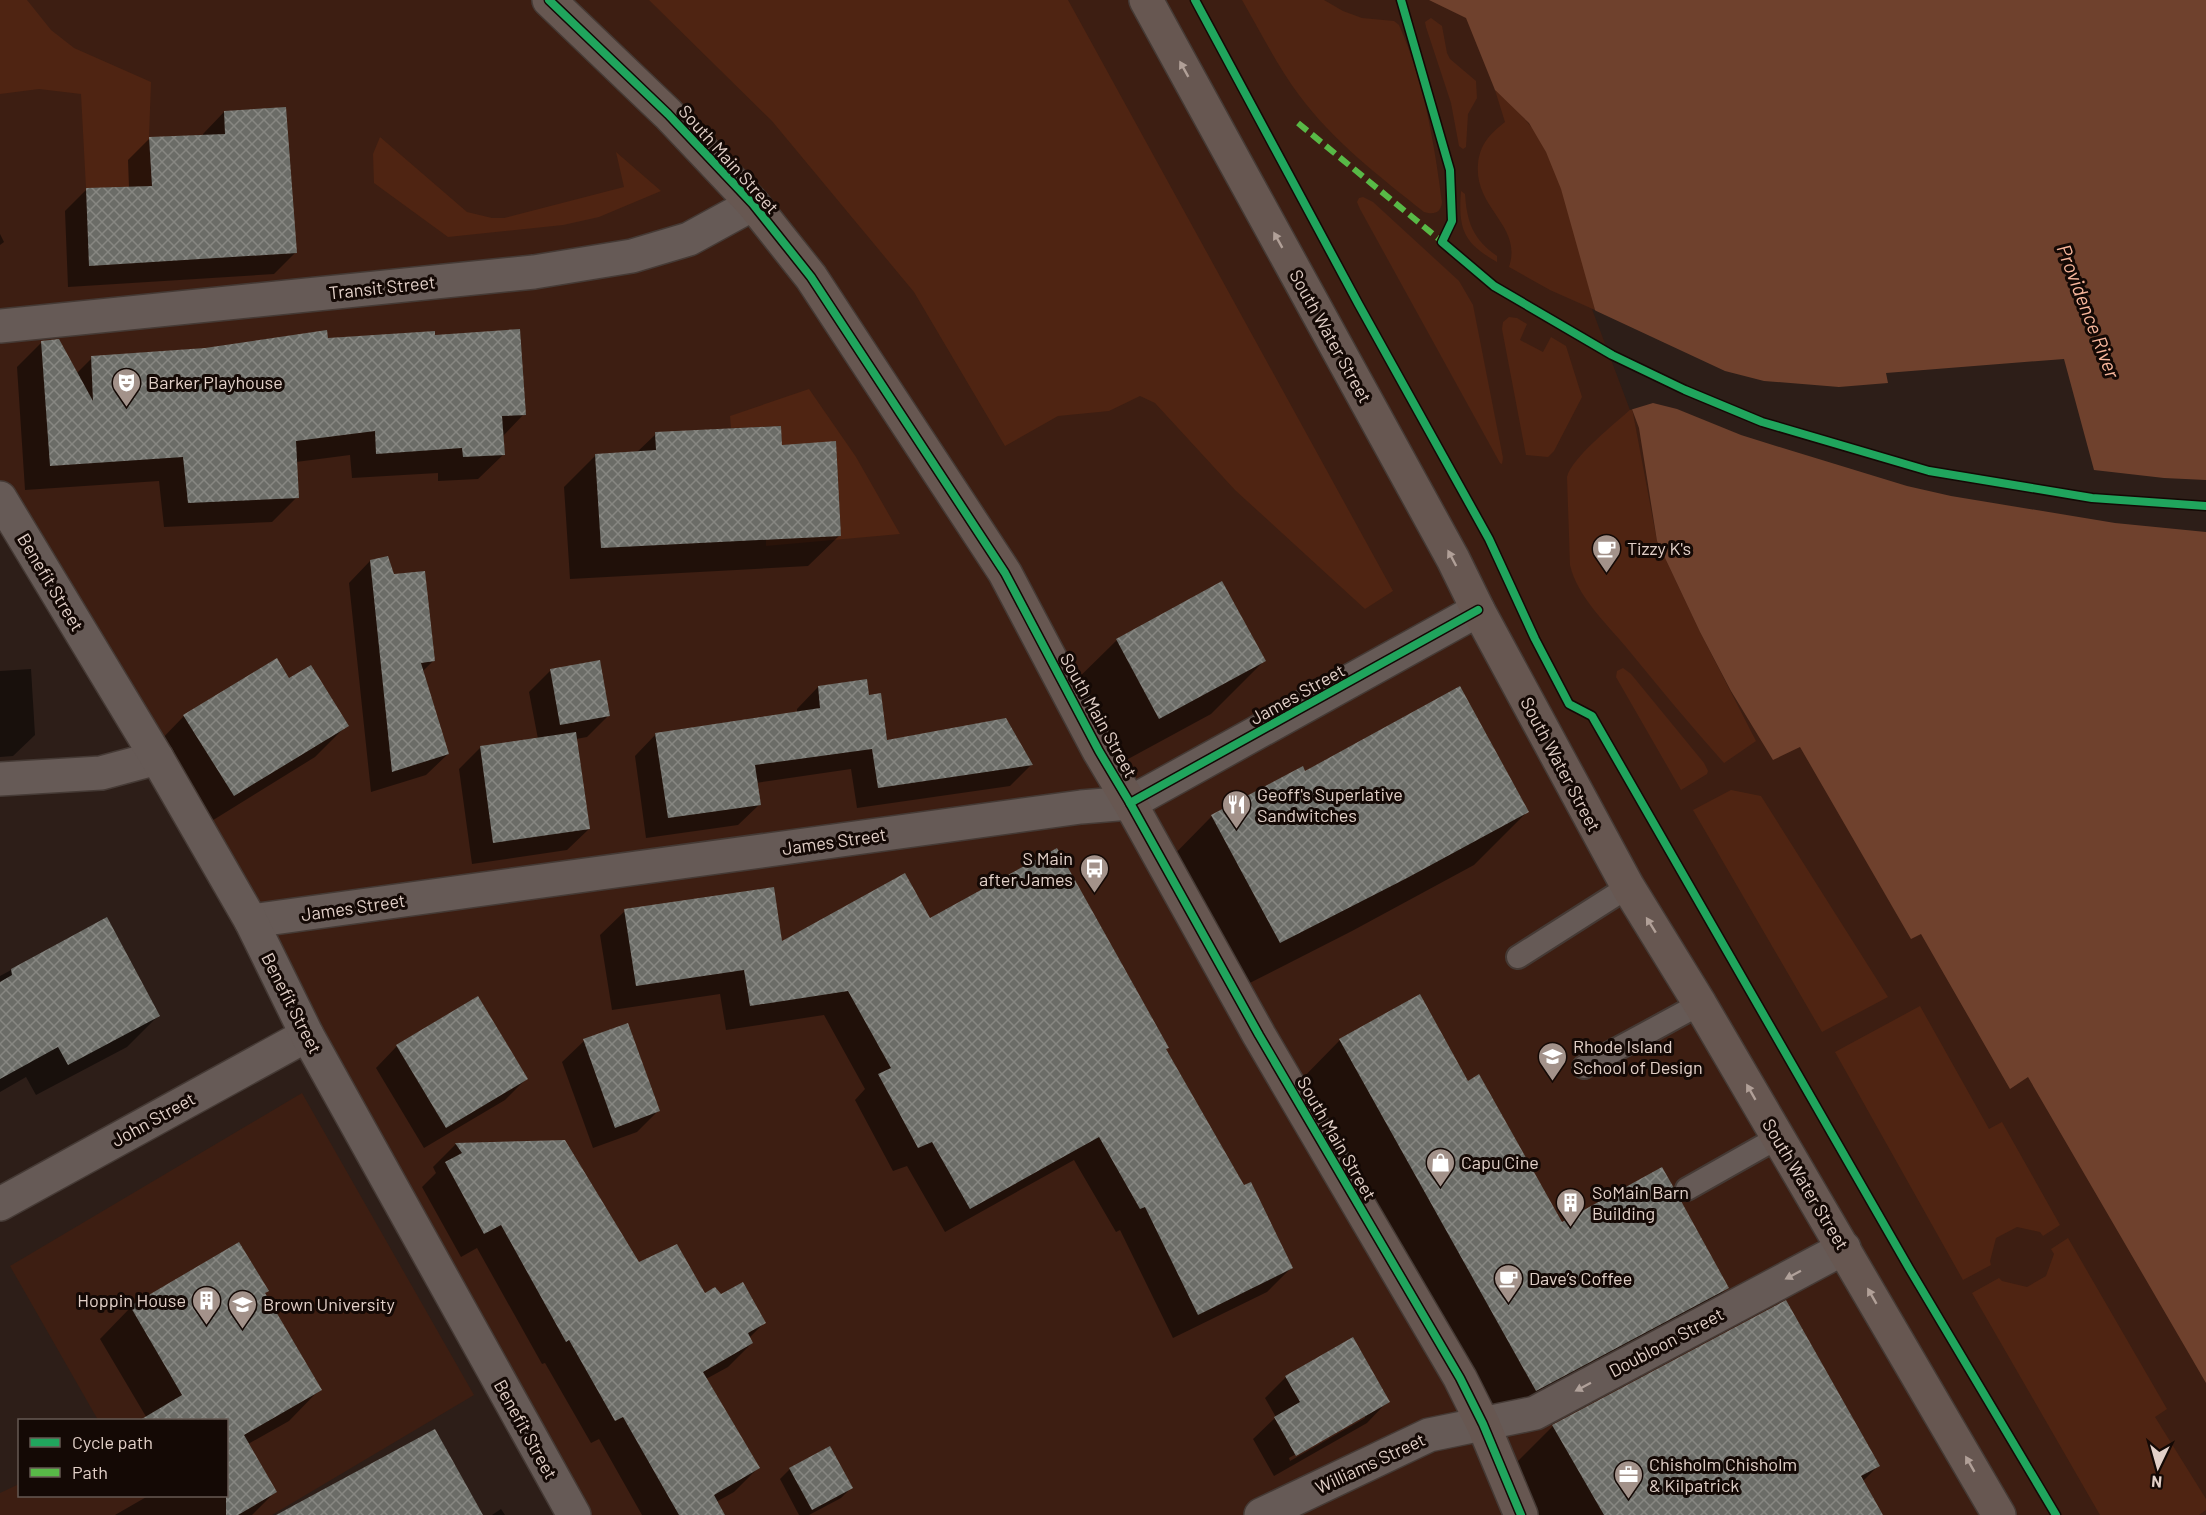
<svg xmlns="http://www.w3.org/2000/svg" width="2206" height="1515" font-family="Barlow,sans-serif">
<defs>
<pattern id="building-cross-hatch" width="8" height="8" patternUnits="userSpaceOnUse" patternTransform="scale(1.5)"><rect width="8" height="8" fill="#6b6c67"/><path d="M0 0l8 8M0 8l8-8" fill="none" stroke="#878782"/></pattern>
</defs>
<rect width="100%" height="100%" fill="#2d1e18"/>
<g fill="#3d1e12">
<polygon points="0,0 2206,0 2206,1515 581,1515 0,487"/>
<polygon points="302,1093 474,1395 272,1515 0,1515 0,1493 19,1484 20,1496 226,1496 226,1420 98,1420 10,1266"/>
</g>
<g fill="#4f2412">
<polygon points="0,0 27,0 51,30 74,48 151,82 149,137 154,228 135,187 86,188 81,94 39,89 0,94"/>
<polygon points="649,0 1068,0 1393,591 1365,609 1235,490 1155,403 1140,396 1109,411 1058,416 1005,446 914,292 772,121"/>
<path d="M 1242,0 L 1324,0 L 1343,11 L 1362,18 L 1394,21 L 1399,25 C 1424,81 1434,141 1442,202 C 1441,213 1434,215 1424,212 C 1380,177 1333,141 1299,95 C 1278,67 1260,31 1242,0 Z"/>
<polygon points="1431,18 1442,26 1447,53 1450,59 1476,81 1477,98 1468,114 1466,147 1463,149 1459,146 1451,103 1426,27 1425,22"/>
<path d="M 1495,90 C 1506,101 1519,111 1528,123 C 1563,165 1580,257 1595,310 L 1550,290 L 1509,267 C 1523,225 1474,209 1478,164 C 1480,144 1490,134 1505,122 Z"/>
<polygon points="380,137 467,212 492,218 504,218 624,187 616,152 661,191 599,217 563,225 448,237 374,183 373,154"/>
<path d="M 1461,191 L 1465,194 C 1467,223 1473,239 1497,256 L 1497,262 C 1464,243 1458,230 1461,191 Z"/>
<polygon points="1363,197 1373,202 1459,281 1473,305 1503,458 1502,464 1500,463 1360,209 1357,202 1359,198"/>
<polygon points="1509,317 1517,318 1527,324 1520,340 1543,352 1551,337 1566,346 1582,397 1554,451 1548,457 1526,455 1525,450 1502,329 1503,322"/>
<polygon points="809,389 856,457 900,534 766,546 766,540 841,535 836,442 782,445 781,426 731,428 730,416"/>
<path d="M 1632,408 L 1657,541 L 1700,632 L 1756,741 L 1724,763 C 1690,725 1658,686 1626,647 C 1606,623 1577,596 1570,565 L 1567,477 C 1572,457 1616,423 1632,408 Z"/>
<polygon points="1623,668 1631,674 1704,763 1708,771 1707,774 1681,790 1616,677 1617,671"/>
<polygon points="1731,790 1761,796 1888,997 1822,1032 1693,810"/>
<polygon points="1920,1006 1989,1129 2002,1122 2060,1225 2043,1236 2040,1232 2017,1227 1996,1238 1990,1261 1991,1265 1963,1280 1835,1052"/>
<polygon points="2068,1238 2167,1409 2155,1417 2206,1499 2206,1510 2199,1515 2100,1515 1972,1293 1999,1278 2002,1281 2027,1287 2046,1276 2054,1254 2051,1249"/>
</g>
<polygon fill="#6f412d" points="1429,0 2206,0 2206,1383 2028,1077 2010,1089 1921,934 1911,939 1800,747 1773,760 1731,691 1700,632 1657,541 1639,428 1595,310 1561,189 1546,152 1529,123 1495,90 1466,18"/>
<polygon fill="#2d1e18" points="1592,309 1725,371 1764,381 1839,387 1888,383 1886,373 2064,359 2094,470 2164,478 2206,480 2206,532 2115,523 1951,496 1907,486 1786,449 1741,435 1677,409 1653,403 1630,410"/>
<g fill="#0007" fill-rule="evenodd">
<polygon points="224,112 295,253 274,274 68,287 65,211 87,189 129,188 128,160 149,139 203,136 203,134"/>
<polygon points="0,234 4,242 0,245"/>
<polygon points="434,337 524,414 502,437 503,455 478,479 438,481 438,473 352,478 350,455 296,462 297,497 272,522 164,527 159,481 25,490 17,367 42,342 76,374 92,358 327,340"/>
<polygon points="656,434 780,446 840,535 808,566 570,579 564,487 596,455 636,453"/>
<polygon points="370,561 393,576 433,661 422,672 448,754 426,775 371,792 349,583"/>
<polygon points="1117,640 1264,661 1211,714 1106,771 1063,693"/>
<polygon points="31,669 35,735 13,756 0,757 0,671"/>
<polygon points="551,670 608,716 587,737 576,739 589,829 567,850 472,864 459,769 480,748 538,739 529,692"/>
<polygon points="289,681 347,725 315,757 202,827 153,748 184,716"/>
<polygon points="818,687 868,696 886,741 1031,765 1010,786 857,808 851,769 756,783 760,804 738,825 646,838 635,756 656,734 797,713 797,709"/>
<polygon points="1305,773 1528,811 1474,865 1352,931 1226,995 1159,870 1212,816"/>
<polygon points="625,911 781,944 930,920 1165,1050 1291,1268 1267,1292 1173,1338 1120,1230 1116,1232 1074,1160 945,1232 907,1166 893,1171 855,1100 865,1089 824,1015 726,1030 720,994 612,1010 600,935"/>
<polygon points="106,919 159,1015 127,1047 36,1095 26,1077 0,1092 0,976"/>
<polygon points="1340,1040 1467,1083 1561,1224 1674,1196 1727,1288 1680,1335 1488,1438 1293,1088"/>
<polygon points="584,1041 658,1111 637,1132 593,1148 562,1062"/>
<polygon points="397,1046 526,1079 505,1100 424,1148 376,1068"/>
<polygon points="456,1144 639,1264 704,1295 721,1296 764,1323 749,1338 752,1343 728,1367 706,1379 758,1468 734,1492 716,1502 723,1515 642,1515 599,1439 591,1443 545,1363 542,1364 477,1248 461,1257 422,1187 436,1173 433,1167"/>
<polygon points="263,1294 320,1389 289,1421 248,1444 275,1492 252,1515 115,1515 148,1496 226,1496 226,1420 148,1420 100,1339 131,1307"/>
<path d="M 1286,1377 L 1388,1401 L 1367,1423 L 1274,1476 L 1253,1439 L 1276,1417 L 1265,1398 ZM 1365,1414 L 1365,1418 L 1290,1461 L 1289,1458 Z"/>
<polygon points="1553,1426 1878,1466 1862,1482 1881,1515 1530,1515 1506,1473"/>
<polygon points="790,1469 851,1488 841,1498 809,1515 799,1515 780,1479"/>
<polygon points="501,1509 505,1515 492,1515"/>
</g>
<g fill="url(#building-cross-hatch)">
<polygon points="286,107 297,253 89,266 86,188 152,186 149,137 225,134 224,111"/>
<polygon points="520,329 526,415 502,416 505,455 463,457 462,448 376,454 375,431 296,441 299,498 188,503 183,457 50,466 41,341 59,339 93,401 91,356 205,348 327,330 328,338 435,331 435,335"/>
<polygon points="781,426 782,445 836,441 841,536 601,548 595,454 656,450 655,432"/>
<polygon points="388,556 394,574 425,571 435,661 421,663 449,754 392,772 370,560"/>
<polygon points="1222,581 1266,661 1159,719 1116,639"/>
<polygon points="277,658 289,678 311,665 349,726 234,796 183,715"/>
<polygon points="600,660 610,716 560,725 550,669"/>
<polygon points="867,679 869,695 881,693 887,740 1006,718 1033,765 878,788 872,749 755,765 761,805 668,818 655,733 820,708 818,686"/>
<polygon points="1460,686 1529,812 1407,878 1280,943 1211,815 1303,766 1305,771"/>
<polygon points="576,732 590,829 493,843 480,746"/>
<polygon points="1057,848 1169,1048 1166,1049 1244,1185 1251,1182 1293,1268 1198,1315 1145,1207 1140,1209 1099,1137 970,1209 932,1142 918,1148 878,1074 891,1068 848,991 750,1006 744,970 636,986 624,909 774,887 782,941 905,873 930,918"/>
<polygon points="107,917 160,1016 68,1065 58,1047 0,1079 0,982 12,975 11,969"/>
<polygon points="1420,994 1468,1081 1479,1074 1562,1222 1662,1167 1674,1188 1675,1195 1681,1201 1729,1288 1536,1391 1339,1039"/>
<polygon points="478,996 528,1079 446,1128 396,1045"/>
<polygon points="628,1023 660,1111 615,1128 583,1039"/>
<polygon points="565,1140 639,1262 677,1244 705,1293 715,1287 721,1294 743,1282 766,1323 748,1333 753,1343 703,1372 760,1468 714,1495 725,1515 679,1515 623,1417 615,1421 569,1340 566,1342 501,1225 484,1234 445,1162 462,1153 455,1143"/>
<polygon points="239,1242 269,1291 265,1293 322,1390 244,1435 277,1492 238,1515 226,1515 226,1420 140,1420 182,1395 130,1306"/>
<polygon points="1786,1300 1880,1466 1861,1476 1883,1515 1604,1515 1552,1425"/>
<polygon points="1353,1337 1390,1402 1296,1456 1274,1417 1300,1402 1285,1376"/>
<polygon points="435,1429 483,1515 276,1515"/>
<polygon points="830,1446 853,1488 812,1510 789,1468"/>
</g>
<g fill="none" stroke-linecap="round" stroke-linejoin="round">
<defs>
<g id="service">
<polyline points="1518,957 1628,887"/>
<polyline points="1584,1067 1700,1004"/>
<polyline points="1687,1189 1777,1138"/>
</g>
<g id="minor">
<polyline points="0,326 534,272 632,256 689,239 753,204"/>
<polyline points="0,779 101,773 157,758"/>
<polyline points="251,921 1081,807 1130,803 1478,610"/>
<polyline points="0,1204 307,1035"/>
<polyline points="1261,1515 1429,1435 1535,1413 1844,1248"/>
</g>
<polyline id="tertiary" points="0,498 157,758 251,921 307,1035 574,1515"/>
<g id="primary">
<polyline points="549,0 668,114 753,204 811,277 1005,573 1099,751 1130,803 1259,1035 1460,1378 1483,1424 1521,1515"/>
<polyline points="1146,0 1453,559 1478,610 1628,887 1700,1004 1999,1515"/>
</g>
</defs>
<use href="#service" stroke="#453a35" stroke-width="26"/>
<use href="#minor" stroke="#453a35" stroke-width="36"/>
<use href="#tertiary" stroke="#453a35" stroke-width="36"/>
<use href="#primary" stroke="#453a35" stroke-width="36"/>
<use href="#service" stroke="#665a56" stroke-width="22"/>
<use href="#minor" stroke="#665a56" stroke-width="33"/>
<use href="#tertiary" stroke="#665a56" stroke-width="33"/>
<use href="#primary" stroke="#675751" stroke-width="33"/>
<polyline stroke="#58b947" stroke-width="6" stroke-dasharray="12 6" stroke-linecap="butt" points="1298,123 1445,244"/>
<defs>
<g id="cycleway">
<polyline points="549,0 668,114 753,204 811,277 1005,573 1099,751 1130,803 1259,1035 1460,1378 1483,1424 1521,1515"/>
<polyline points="1195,0 1359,305 1489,539 1535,639 1569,704 1592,716 1909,1268 2056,1515"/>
<polyline points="1401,0 1450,170 1452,221 1442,242 1494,286 1612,355 1685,390 1762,422 1929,471 2092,498 2206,506"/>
<polyline points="1130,803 1478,610"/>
</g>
</defs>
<use href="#cycleway" stroke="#140905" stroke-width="11"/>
<use href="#cycleway" stroke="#20a55d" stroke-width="8"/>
</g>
<defs><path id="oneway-solid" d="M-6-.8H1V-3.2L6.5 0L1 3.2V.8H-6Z" transform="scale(1.5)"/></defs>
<g fill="#b1a098">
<use href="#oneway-solid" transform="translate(1184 69) rotate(-119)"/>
<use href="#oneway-solid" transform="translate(1278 240) rotate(-119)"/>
<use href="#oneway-solid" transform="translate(1452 558) rotate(-118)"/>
<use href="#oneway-solid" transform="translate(1651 925) rotate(-122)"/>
<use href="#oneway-solid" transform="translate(1751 1092) rotate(-120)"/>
<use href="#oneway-solid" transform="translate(1872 1296) rotate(-120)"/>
<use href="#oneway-solid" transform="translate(1970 1464) rotate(-120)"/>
</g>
<g fill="#b0a19a">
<use href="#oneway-solid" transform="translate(1793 1275) rotate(152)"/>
<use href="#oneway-solid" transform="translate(1583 1387) rotate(152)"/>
</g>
<defs>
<symbol id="theatre-pin" viewBox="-11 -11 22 30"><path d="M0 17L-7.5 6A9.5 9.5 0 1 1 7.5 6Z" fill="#a3928a" stroke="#140905"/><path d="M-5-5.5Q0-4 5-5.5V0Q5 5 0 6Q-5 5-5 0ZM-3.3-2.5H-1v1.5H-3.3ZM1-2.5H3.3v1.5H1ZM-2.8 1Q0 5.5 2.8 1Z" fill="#fff"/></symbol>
<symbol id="cafe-pin" viewBox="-11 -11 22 30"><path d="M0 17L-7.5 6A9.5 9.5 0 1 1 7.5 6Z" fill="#a3928a" stroke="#140905"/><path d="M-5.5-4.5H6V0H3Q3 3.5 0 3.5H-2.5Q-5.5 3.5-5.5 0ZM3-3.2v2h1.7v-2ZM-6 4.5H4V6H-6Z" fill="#fff"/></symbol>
<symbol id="restaurant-pin" viewBox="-11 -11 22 30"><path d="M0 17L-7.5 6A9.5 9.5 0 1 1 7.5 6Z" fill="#a3928a" stroke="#140905"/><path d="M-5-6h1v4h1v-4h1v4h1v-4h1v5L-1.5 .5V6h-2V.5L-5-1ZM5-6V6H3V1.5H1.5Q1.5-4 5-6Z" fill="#fff"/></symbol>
<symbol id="bus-pin" viewBox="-11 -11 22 30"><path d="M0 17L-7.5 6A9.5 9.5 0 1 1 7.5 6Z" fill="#a3928a" stroke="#140905"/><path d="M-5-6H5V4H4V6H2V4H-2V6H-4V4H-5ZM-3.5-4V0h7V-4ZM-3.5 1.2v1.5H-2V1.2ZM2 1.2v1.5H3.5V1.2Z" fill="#fff"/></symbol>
<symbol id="university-pin" viewBox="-11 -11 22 30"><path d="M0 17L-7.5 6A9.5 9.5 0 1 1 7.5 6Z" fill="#a3928a" stroke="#140905"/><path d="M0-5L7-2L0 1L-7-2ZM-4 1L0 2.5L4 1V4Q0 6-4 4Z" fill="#fff"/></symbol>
<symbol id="shop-pin" viewBox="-11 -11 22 30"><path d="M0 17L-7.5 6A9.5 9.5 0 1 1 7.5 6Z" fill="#a3928a" stroke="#140905"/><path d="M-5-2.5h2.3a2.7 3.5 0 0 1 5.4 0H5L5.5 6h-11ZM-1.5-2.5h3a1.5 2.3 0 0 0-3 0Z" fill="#fff"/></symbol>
<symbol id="building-pin" viewBox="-11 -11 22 30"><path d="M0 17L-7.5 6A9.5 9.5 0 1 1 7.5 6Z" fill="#a3928a" stroke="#140905"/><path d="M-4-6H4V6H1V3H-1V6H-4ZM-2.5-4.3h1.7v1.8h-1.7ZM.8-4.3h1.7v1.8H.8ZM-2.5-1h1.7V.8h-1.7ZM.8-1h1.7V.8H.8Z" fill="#fff"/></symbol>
<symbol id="office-pin" viewBox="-11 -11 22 30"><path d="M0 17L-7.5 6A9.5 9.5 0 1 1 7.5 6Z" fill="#a3928a" stroke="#140905"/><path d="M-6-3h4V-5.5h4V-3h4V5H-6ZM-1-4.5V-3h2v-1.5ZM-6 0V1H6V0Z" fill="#fff"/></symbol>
</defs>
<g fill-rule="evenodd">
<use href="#theatre-pin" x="110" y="366" width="33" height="45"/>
<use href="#cafe-pin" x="1590" y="532" width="33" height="45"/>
<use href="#restaurant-pin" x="1220" y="788" width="33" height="45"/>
<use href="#bus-pin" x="1078" y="852" width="33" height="45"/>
<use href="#university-pin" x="1536" y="1040" width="33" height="45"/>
<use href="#shop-pin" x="1424" y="1146" width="33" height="45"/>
<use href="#building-pin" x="1554" y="1186" width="33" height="45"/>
<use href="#cafe-pin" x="1492" y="1262" width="33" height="45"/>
<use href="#building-pin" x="190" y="1284" width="33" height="45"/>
<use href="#university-pin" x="226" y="1288" width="33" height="45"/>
<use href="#office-pin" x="1612" y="1458" width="33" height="45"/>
</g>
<g text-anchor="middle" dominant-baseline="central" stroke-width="6" stroke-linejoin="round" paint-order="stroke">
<g font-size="18" fill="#e2d0c8" stroke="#140905">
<text transform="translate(729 159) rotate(48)">South Main Street</text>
<text transform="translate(382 287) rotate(-6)">Transit Street</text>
<text transform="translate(1331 336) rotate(61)">South Water Street</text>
<text transform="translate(51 582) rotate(59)">Benefit Street</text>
<text transform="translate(1297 694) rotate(-29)">James Street</text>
<text transform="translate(1099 715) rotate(61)">South Main Street</text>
<text transform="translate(1561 764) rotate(62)">South Water Street</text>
<text transform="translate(834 841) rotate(-8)">James Street</text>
<text transform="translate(353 907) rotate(-8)">James Street</text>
<text transform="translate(292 1003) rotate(63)">Benefit Street</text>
<text transform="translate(153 1119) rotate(-29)">John Street</text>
<text transform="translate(1337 1138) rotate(60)">South Main Street</text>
<text transform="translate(1806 1184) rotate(59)">South Water Street</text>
<text transform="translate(1666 1342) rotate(-28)">Doubloon Street</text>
<text transform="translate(526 1429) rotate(61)">Benefit Street</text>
<text transform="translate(1370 1463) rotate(-25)">Williams Street</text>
</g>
<g font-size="18" fill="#e2d0c8" stroke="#140905" text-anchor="start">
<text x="148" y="382">Barker Playhouse</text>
<text x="1627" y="548">Tizzy K's</text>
<text x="1257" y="794">Geoff's Superlative<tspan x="1257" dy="21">Sandwitches</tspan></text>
<text x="1073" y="858" text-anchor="end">S Main<tspan x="1073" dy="21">after James</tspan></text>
<text x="1573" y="1046">Rhode Island<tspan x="1573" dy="21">School of Design</tspan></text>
<text x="1461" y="1162">Capu Cine</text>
<text x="1592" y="1192">SoMain Barn<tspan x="1592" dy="21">Building</tspan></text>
<text x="1529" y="1278">Dave’s Coffee</text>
<text x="186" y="1300" text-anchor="end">Hoppin House</text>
<text x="263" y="1304">Brown University</text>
<text x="1649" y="1464">Chisholm Chisholm<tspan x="1649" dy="21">&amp; Kilpatrick</tspan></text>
</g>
<g font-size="20" font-style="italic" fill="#f8b69c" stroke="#140905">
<text transform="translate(2089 311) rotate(69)">Providence River</text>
</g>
</g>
<rect x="18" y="1419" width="210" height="78" fill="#140905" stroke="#665953" stroke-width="1.5"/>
<rect x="30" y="1438" width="30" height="9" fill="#20a55d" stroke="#665953" stroke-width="1.5"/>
<text x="72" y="1449" font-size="18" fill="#e2d0c8">Cycle path</text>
<rect x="30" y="1468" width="30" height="9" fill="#58b947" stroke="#665953" stroke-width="1.5"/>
<text x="72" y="1479" font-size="18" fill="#e2d0c8">Path</text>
<g transform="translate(2158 1467) rotate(185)" stroke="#140905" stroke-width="4.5" paint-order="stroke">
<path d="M0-4.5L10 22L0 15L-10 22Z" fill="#e2d0c8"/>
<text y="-9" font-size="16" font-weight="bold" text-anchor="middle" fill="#e2d0c8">N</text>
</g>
</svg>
